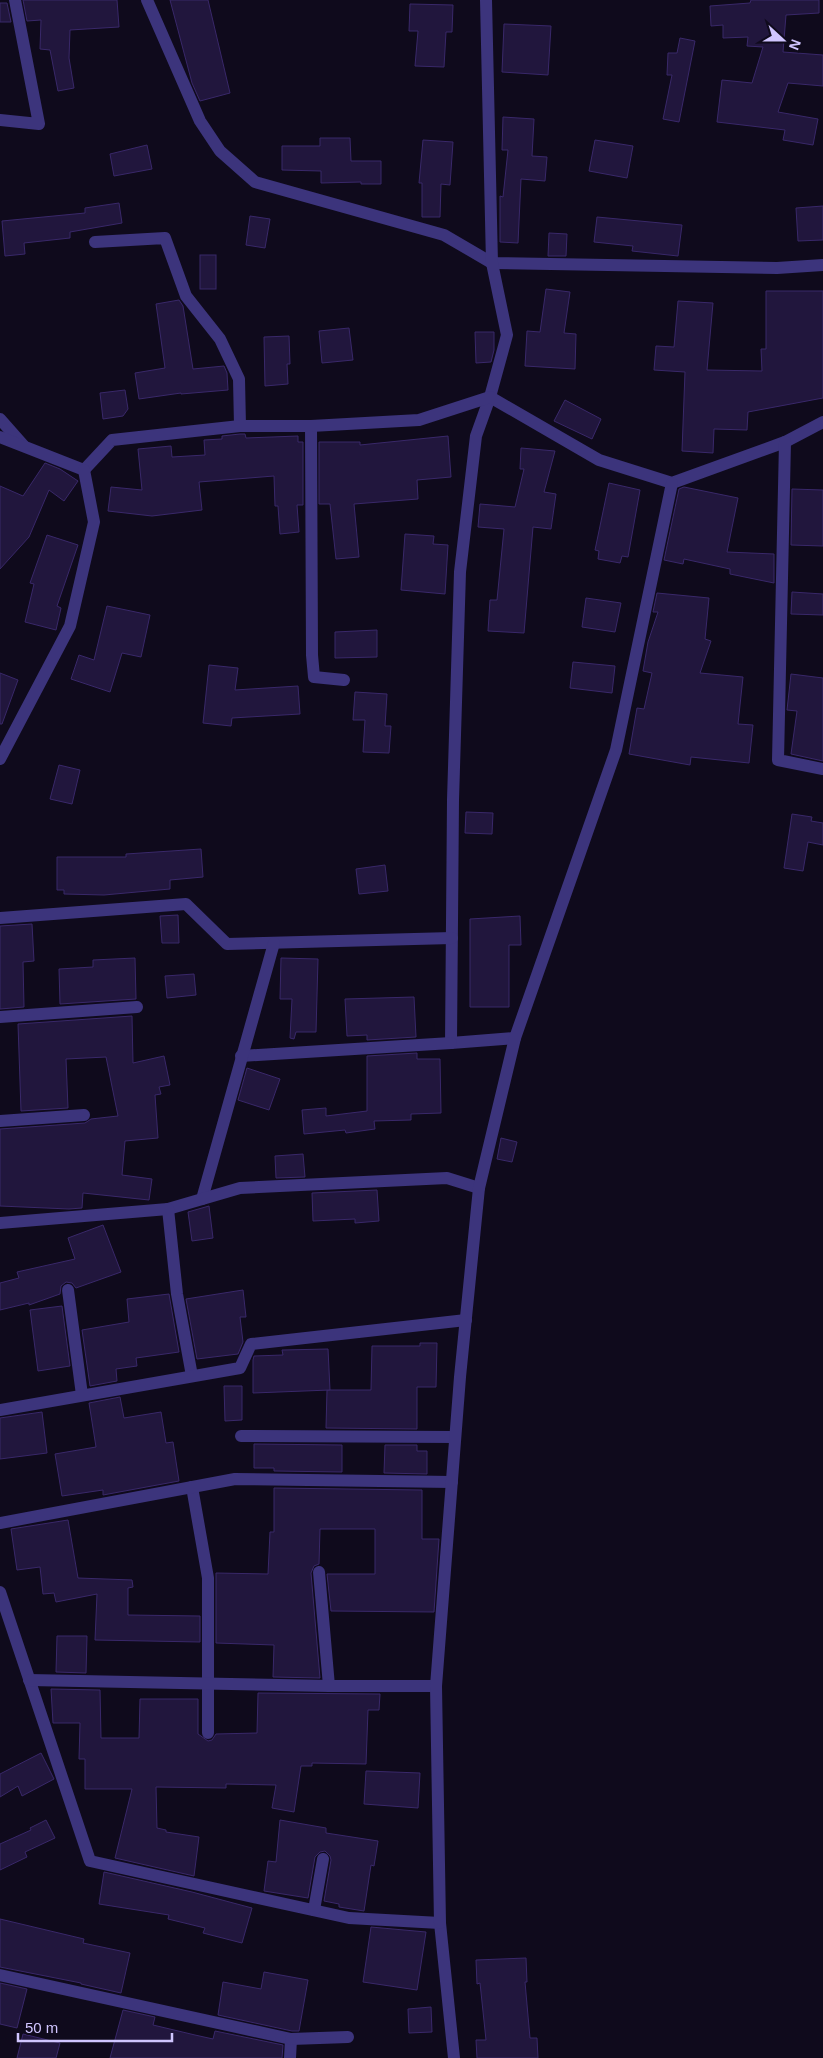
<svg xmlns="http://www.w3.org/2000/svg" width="823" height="2058" font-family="Helvetica,sans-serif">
<rect width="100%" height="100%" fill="#0f0a1c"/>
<g fill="#21163d" stroke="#392869">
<polygon points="23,0 117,0 119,27 70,30 69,58 74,88 58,91 50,50 40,49 41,20 27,21"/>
<polygon points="170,0 208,0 230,93 200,101 192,83"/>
<polygon points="751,0 819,0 819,13 786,15 783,52 823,55 823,86 788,83 778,112 818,119 813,145 783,140 785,130 717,122 722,80 752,83 763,47 747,46 748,37 723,38 723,25 711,26 710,6 750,3"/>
<polygon points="0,3 7,3 11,22 0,22"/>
<polygon points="410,4 453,5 452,32 446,32 444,67 415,66 418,31 409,31"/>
<polygon points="504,24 551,26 548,75 502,72"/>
<polygon points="680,38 695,41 679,122 663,119 672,75 667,75 668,53 677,53"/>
<polygon points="503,117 534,119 532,156 547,157 545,181 521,179 518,243 500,242 500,196 503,197 508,150 502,150"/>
<polygon points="320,138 350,138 351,161 381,161 381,184 361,184 361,182 321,183 321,171 282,170 282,146 320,146"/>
<polygon points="423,140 453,142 450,185 441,184 440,217 422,217 422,183 419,183"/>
<polygon points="595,140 633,146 627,178 589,171"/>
<polygon points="147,145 152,169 114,176 110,154"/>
<polygon points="119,203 122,223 70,232 70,238 24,243 25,254 5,256 2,221 85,213 85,208"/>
<polygon points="823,206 823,240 798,241 796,208"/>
<polygon points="250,216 270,219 265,248 246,245"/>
<polygon points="597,217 682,225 678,256 632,251 633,246 594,242"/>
<polygon points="549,233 567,234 566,256 548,256"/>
<rect x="200" y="255" width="16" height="34"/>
<polygon points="546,289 570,292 564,333 576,334 575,369 525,366 527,331 540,332"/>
<polygon points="766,291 823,291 823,398 748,412 747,430 714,429 713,453 682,451 685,372 654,370 656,346 674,347 678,301 713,303 707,370 762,371 761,349 766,349"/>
<polygon points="179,300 183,306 193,369 224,366 227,373 228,390 181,394 181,393 139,399 135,373 165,368 156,304"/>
<polygon points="349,328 353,360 322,363 319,331"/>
<polygon points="475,332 494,332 494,350 491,362 476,363"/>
<polygon points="289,336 290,364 287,364 288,384 265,386 264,337"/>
<polygon points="125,390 128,409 123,416 103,419 100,393"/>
<polygon points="565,400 601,419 592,439 554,421"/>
<polygon points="240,434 245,434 246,438 298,436 298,442 303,442 303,505 297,505 299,532 280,534 278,506 275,506 274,476 199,482 202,510 152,516 108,511 111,487 142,490 138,449 171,446 172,457 205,455 204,440 222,439 222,436"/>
<polygon points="448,436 451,477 417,480 418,499 354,504 359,557 336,559 330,504 319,504 319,442 360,442 360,445"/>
<polygon points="521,448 555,451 544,492 556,494 551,529 533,527 524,633 488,631 490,600 497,600 504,529 478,527 480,504 515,507 524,469 520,469"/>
<polygon points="45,463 60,469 78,481 64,501 49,490 29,537 0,569 0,486 23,496"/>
<polygon points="609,483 640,490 628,557 622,556 620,563 598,559 599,551 595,550"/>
<polygon points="684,487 738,498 727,552 774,554 774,583 730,574 730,569 684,559 683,564 664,560 679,489"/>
<polygon points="792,489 823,490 823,546 791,545"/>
<polygon points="405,534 434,536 433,544 448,545 445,594 401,590"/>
<polygon points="47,535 78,545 57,606 61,608 56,630 25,622 34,584 30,583"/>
<polygon points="792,592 823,594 823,615 791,614"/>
<polygon points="657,593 709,598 705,639 711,641 700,673 743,677 738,724 753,725 749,763 691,757 690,765 629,754 637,708 644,709 652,673 643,671 648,642 658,612 653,612"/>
<polygon points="586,598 621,603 615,632 582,627"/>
<polygon points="107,606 150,615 141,657 122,653 110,692 71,679 79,655 94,660"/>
<polygon points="377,630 377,657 335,658 335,632"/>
<polygon points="573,662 615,666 612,693 570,688"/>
<polygon points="209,665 238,668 235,690 298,686 300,714 232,718 231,726 203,723"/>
<polygon points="0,673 18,680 2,724 0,724"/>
<polygon points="791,674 823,678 823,761 791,754 797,711 787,710"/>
<polygon points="355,692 387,694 385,726 391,726 389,753 363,752 365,720 353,720"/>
<polygon points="59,765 80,770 72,804 50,799"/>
<polygon points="466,812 493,813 492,834 465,833"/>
<polygon points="792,814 812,817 811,821 823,823 823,845 808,842 803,871 784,868"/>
<polygon points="201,849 203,877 170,880 170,889 104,895 64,894 64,890 57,890 57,857 126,857 126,854"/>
<polygon points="385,865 388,891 359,894 356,869"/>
<polygon points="178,915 179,943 162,943 160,916"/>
<polygon points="520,916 521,945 509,945 509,1007 470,1007 470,919"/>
<polygon points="32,924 34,961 23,962 24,1007 0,1009 0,926"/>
<polygon points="135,958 136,999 60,1004 59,969 93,967 93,960"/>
<polygon points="281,958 318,959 316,1032 296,1032 294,1039 290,1038 292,999 280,999"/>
<polygon points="194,974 196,995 167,998 165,976"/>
<polygon points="414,997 416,1037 367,1040 367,1035 347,1036 345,999"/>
<polygon points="132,1016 133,1063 164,1056 170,1085 159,1087 161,1094 155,1095 158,1138 125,1141 122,1175 152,1179 149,1200 83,1193 82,1208 69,1209 0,1206 0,1129 85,1123 91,1119 118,1116 106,1057 66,1059 68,1108 21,1111 18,1024"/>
<polygon points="417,1053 417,1059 440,1059 441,1113 411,1114 411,1120 374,1121 375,1129 346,1133 345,1130 304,1134 302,1110 326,1108 326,1116 367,1111 367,1056"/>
<polygon points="247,1068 280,1079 269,1110 238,1100"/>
<polygon points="501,1138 517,1142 512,1162 497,1159"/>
<polygon points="303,1154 305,1177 276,1178 275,1156"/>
<polygon points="377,1190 379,1221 355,1223 355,1219 313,1221 312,1193"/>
<polygon points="209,1206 213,1238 192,1241 188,1212"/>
<polygon points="103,1225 121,1272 76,1288 72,1283 66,1282 61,1286 60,1294 29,1305 29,1303 0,1310 0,1283 19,1278 17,1272 75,1259 68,1238"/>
<polygon points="243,1290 246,1317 240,1317 243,1342 238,1354 197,1359 186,1299"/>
<polygon points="169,1294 179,1352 136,1358 137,1366 116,1369 117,1381 90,1386 82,1330 129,1322 127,1299"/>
<polygon points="62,1306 70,1366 38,1371 30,1310"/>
<polygon points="420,1343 437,1343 436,1387 417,1387 417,1429 326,1428 327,1390 371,1390 372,1346 420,1346"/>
<polygon points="328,1349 330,1390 253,1393 253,1360 254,1356 283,1355 282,1350"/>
<polygon points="224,1386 242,1386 242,1420 225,1421"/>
<polygon points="120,1397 124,1418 161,1412 166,1443 173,1442 179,1481 103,1495 103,1490 62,1496 55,1454 96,1447 89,1403"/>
<polygon points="42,1412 47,1453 0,1459 0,1418"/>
<polygon points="254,1444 342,1445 342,1472 274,1471 274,1468 254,1468"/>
<polygon points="385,1445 417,1445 417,1451 427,1451 427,1474 384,1473"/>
<polygon points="274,1488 422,1490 422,1539 439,1539 434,1612 331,1611 327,1574 375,1574 375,1529 320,1529 319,1564 314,1566 311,1573 320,1678 273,1677 274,1645 216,1643 216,1573 268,1574 270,1532 274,1532"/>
<polygon points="68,1520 78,1578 132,1580 133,1587 128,1588 128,1615 200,1616 200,1642 95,1640 97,1594 56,1602 54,1593 43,1594 40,1567 17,1570 11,1529"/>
<polygon points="57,1636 87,1636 86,1673 56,1672"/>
<polygon points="51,1689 100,1690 101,1738 139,1738 140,1699 198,1699 198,1734 208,1741 212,1740 216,1734 257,1733 258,1693 380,1694 379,1710 368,1710 366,1764 312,1763 312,1766 301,1766 294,1812 272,1808 276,1785 226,1784 226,1788 156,1787 157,1828 166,1830 166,1832 199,1837 194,1876 115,1858 132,1789 85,1789 85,1759 79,1759 80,1723 53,1723"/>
<polygon points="41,1753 54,1779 22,1796 18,1786 0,1797 0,1774"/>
<polygon points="366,1771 420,1773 418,1808 364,1804"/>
<polygon points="46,1820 55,1838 25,1852 27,1857 0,1870 0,1844 31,1830 30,1828"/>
<polygon points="280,1820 326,1828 326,1833 378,1841 374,1866 371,1865 364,1911 339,1907 339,1904 324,1901 331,1860 330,1856 325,1851 320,1852 315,1857 308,1898 264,1891 268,1861 276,1862"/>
<polygon points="104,1872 192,1892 252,1908 242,1943 203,1933 205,1928 168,1919 169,1915 99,1904"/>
<polygon points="0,1919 84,1939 83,1943 130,1953 121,1993 81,1984 81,1983 0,1967"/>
<polygon points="371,1927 426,1932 417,1990 363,1982"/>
<polygon points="526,1958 527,1982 525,1982 530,2038 537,2038 538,2058 477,2058 476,2040 486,2040 480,1983 477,1984 476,1960"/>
<polygon points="264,1972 308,1980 299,2031 292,2031 218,2015 223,1982 261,1989"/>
<polygon points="0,1983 27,1989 17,2028 0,2024"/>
<polygon points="431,2007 432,2032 409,2033 408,2009"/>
<polygon points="123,2010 155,2017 153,2025 195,2035 213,2039 215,2031 283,2045 282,2058 110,2058"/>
<polygon points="23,2034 60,2043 56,2058 17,2058"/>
</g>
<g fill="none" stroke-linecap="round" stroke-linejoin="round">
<g stroke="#3c347c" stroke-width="12">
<polyline points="147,0 200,121 220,151 255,182 444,235 492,263 777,268 823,265"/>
<polyline points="486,0 492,263 507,335 490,397 476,436 460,572 453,800 451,1043 515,1038"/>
<polyline points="0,120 39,124 15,0"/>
<polyline points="95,242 165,238 186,296 220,339 239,379 240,426"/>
<polyline points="0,419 23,445"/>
<polyline points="311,426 312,655 314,677 344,680"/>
<polyline points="0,437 84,470 112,440 240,426 311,426 419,420 490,397 599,460 672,483 785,442 823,422"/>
<polyline points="785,442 778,760 823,769"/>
<polyline points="0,759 70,626 94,522 84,470"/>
<polyline points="0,918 186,904 227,944 452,938"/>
<polyline points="0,1017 137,1007"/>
<polyline points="241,1056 451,1043"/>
<polyline points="0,1121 84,1115"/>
<polyline points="202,1199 274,943"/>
<polyline points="168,1209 240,1188 447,1178 479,1188"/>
<polyline points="0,1223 168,1209 177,1294 192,1376"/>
<polyline points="68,1290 82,1395"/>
<polyline points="0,1410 240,1368 251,1344 466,1320"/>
<polyline points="241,1436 455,1437"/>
<polyline points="192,1487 208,1578 208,1733"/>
<polyline points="0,1523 235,1479 452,1482"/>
<polyline points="319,1572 329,1686"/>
<polyline points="0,1592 90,1861 349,1918 440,1923 454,2058"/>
<polyline points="29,1680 329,1686 436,1686"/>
<polyline points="314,1910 323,1859"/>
<polyline points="440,1923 436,1686 460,1377 479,1188 515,1038 616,750 672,483"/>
<polyline points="0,1975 291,2039 290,2058"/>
<polyline points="291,2039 348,2037"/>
</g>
</g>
<g transform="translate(783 40) rotate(111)" stroke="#0f0a1c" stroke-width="4" paint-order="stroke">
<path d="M0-4L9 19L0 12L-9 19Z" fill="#d0c5ff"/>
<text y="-8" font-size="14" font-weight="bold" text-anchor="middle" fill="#d0c5ff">N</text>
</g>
<path d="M18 2033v8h154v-8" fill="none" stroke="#d0c5ff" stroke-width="2.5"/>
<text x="25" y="2033" font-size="15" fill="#d0c5ff" stroke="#0f0a1c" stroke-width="4" paint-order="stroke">50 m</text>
</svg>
